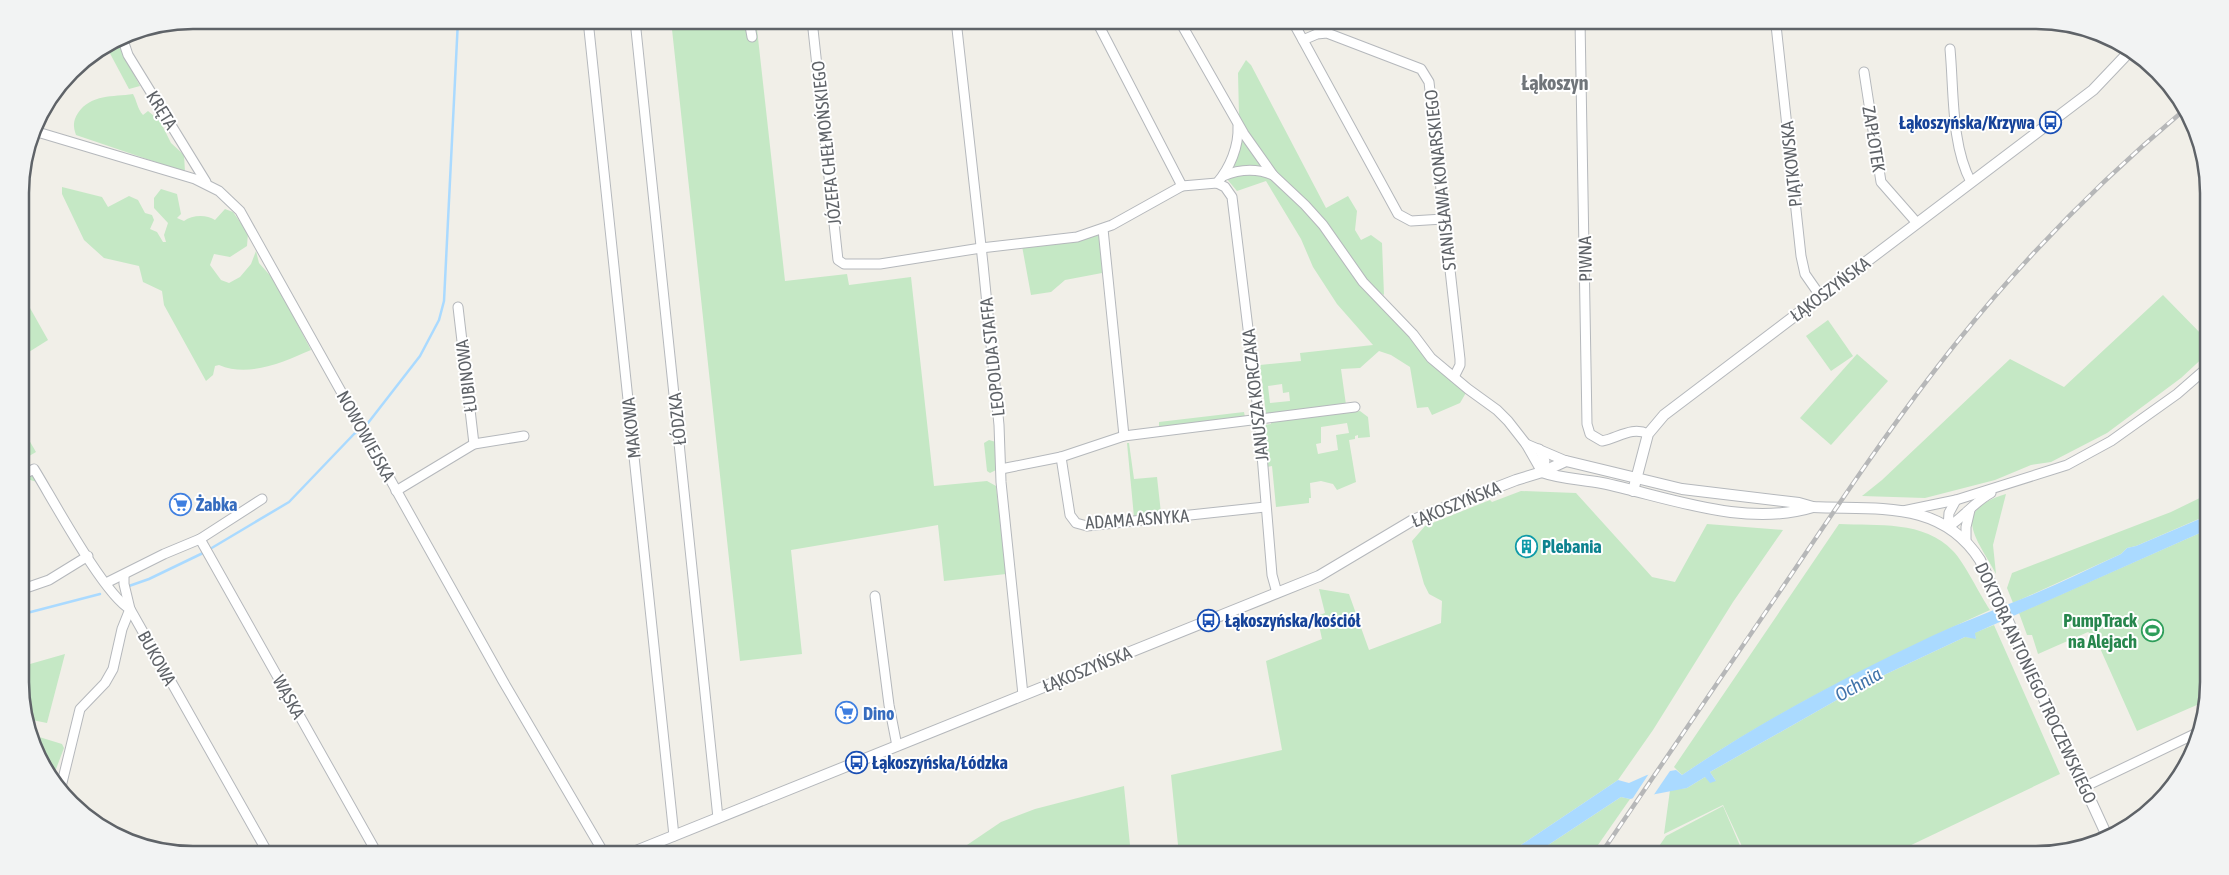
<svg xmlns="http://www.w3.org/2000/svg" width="2229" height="875" font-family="'Asap Condensed',sans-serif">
<rect width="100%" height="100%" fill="#f1efe8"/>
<g fill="#c5e8c5" fill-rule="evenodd">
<polygon points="671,20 756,20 785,281 847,274 849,285 911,277 934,486 987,481 996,486 1006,574 944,581 938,525 791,550 802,654 740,661"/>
<polygon points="116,40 140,86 129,89 106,46"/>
<polygon points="1246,60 1251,65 1326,208 1348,196 1357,211 1355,230 1361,240 1371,235 1382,243 1384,295 1376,291 1255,146 1239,116 1238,73"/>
<path d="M 133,94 C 137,101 137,108 143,115 L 148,111 L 160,121 L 171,143 L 184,155 L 185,172 L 76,135 C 73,126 73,121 78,113 C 91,94 113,97 133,94 Z"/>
<path d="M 1241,133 L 1307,209 L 1360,282 L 1467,391 L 1460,403 L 1432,415 L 1428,407 L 1417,408 L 1410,367 L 1391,355 L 1379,351 L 1360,368 L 1341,369 L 1346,405 L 1266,414 L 1260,365 L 1301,361 L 1300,353 L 1373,345 L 1337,304 L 1313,267 L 1301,239 L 1266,181 L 1237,191 L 1226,178 ZM 1282,384 L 1283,393 L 1289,392 L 1290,401 L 1270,403 L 1268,386 Z"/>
<path d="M 62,187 L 102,197 L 108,207 L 129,196 L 138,200 L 145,213 L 152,215 L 154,220 L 150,229 L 157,232 L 163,242 L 166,242 L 164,235 L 168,223 L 154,208 L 154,198 L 161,189 L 177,194 L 181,214 L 177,218 L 184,221 C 192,215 206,214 215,220 L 225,209 L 233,212 L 248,233 L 247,246 L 230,257 L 214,254 L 210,265 L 221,280 L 229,283 L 240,277 L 251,264 L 256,251 L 259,263 L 275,281 L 311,350 C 283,362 249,378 219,365 L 215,366 L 213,375 L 206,381 L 164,305 L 162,291 L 143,282 L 139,266 L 104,258 L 84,240 L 62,194 Z"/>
<polygon points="1100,234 1102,273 1065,280 1051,292 1031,295 1022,246 1078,239"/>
<polygon points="21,292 48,340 21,357"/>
<polygon points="2163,295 2208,341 2208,353 2181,378 2107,433 2051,462 2031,465 1995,480 1925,498 1862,496 1882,480 2010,359 2064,387"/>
<polygon points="1828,320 1853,356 1831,371 1806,336"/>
<polygon points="1857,354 1888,381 1831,445 1800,418"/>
<path d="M 1360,411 L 1368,417 L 1370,437 L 1358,438 L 1358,435 L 1355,436 L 1355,439 L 1349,440 L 1356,482 L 1337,490 L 1333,484 L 1321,481 L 1310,483 L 1311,498 L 1309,498 L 1309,503 L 1276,507 L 1272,466 L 1267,467 L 1264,425 L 1271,424 L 1271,421 ZM 1347,423 L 1349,433 L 1336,435 L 1338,450 L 1318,454 L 1316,444 L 1321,443 L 1321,427 Z"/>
<polygon points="1244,412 1245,417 1159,428 1159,422"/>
<polygon points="22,428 36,452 24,459 37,482 27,479 22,482"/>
<polygon points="989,440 996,442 998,452 996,470 990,473 987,471 984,443"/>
<polygon points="1127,443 1129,443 1134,479 1157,477 1161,513 1134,517"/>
<polygon points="1521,491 1576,493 1652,577 1675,582 1707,524 1783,530 1733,602 1653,730 1618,780 1506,855 1179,855 1171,775 1282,750 1266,661 1322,639 1317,616 1325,613 1319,589 1349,594 1369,650 1441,623 1442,601 1429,594 1424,584 1412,541 1425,526 1490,500 1492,502"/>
<path d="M 2006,494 L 1993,545 L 1996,574 C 1977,538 1949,511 2006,494 Z"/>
<polygon points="2208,494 2208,515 2136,546 2127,548 2121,554 2013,603 2007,588 2012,573 2171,512"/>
<path d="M 1839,524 C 1877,526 1924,520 1953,551 C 1964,562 1980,595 1990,610 C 1884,658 1778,710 1682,775 L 1674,767 Z"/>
<polygon points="2209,529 2209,683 2206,701 2137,731 2095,637 2088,632 2038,654 2032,635 2027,635 2019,613"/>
<polygon points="1994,625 2060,774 1905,848 1898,855 1746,855 1723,805 1664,834 1670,790 1687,788 1705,777 1716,781 1710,772 1865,684 1965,637 1976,638 1974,633"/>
<polygon points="65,654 47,723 32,720 33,716 23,714 23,666"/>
<polygon points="36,736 62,744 64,748 53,777 35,740"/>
<polygon points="1124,786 1131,855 968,855 967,845 1001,822 1035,809"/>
<polygon points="1621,797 1630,799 1591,855 1533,855"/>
<polygon points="1723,806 1744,855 1653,855 1666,836"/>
</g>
<path fill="#aadaff" d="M 2209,515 L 2209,529 L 1975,633 L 1976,639 L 1965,637 L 1865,684 L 1710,772 L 1716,781 L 1710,783 L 1705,777 L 1687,788 L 1630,799 L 1621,797 L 1533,855 L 1506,855 L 1618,780 L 1629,783 L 1647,775 L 1676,770 L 1682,775 C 1761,721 1847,676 1934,635 C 1960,623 1987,613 2014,602 C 2051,588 2086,570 2121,554 L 2127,548 L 2136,546 Z"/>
<polygon fill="#f1efe8" points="1672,768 1653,796 1631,801 1650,772"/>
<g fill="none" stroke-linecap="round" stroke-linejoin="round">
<g stroke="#aadaff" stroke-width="2.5">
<polyline points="210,549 289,502 354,434 368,423 420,356 439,320 444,301 458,20"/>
<polyline points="129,586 149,579 203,553"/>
<polyline points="23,614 100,594"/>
</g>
<defs>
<g id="minor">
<polyline points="588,20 674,836"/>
<polyline points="635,20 718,818"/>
<polyline points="749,20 752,37"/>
<polyline points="812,20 837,251 838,260 844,264 880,264 981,248 1077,237 1112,225 1182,186 1217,183 1225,187 1232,197 1259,419 1272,575 1277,593"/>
<polyline points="956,20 983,264 999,425 1001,482 1023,695"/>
<polyline points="1096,20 1182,186"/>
<polyline points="1179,20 1244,134 1273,175 1305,205 1323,225 1363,282 1413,334 1431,358 1468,389 1497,410 1508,421 1526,444 1542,472"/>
<polyline points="1292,20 1398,214 1411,221 1443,219"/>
<path d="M 1580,20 L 1587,424 L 1590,434 L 1602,441 C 1618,438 1632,426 1648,434"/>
<polyline points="1776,25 1801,256 1805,274 1821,297"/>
<polyline points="125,34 122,37 128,55 206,182"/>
<polyline points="1303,40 1317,34 1327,33 1421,69 1429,82 1460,359 1460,365 1454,377"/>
<path d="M 1950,49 C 1954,91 1951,145 1971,182"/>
<polyline points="1864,72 1881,182 1917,223"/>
<polyline points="34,131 195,179 219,191 240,211 503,681 605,855"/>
<path d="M 1223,176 C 1240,169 1256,168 1273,175"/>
<path d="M 1217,183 C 1230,168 1239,146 1238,126"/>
<polyline points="1103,229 1124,436"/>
<polyline points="458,307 474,444"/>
<polyline points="1526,444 1566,461"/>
<polyline points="1539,449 1545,461 1542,472"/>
<polyline points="1061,457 1070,515 1076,523 1087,526 1265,507"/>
<polyline points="1001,469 1061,457 1124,436 1355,407"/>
<path d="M 22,475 L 34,469 C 52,498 104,595 130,609 L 269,855"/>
<polyline points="396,491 474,444 524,436"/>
<polyline points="1903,511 1956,500 2067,465 2111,441 2177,394 2208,367"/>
<path d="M 1948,527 C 1964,517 1974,502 1991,493"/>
<polyline points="1948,527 1949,513 1956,500"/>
<polyline points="200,539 378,855"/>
<polyline points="1966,541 1966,527 1970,510"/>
<polyline points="106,583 164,554 200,539 262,499"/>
<polyline points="23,589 49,580 88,556"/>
<polyline points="875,596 889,705 897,746"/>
<polyline points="2084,787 2201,731"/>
<polyline points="60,791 80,709 105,683 113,669 122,629 130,609 124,584 124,575"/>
</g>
<g id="tertiary">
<path d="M 1542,472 C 1561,479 1582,479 1602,483 C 1668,497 1745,528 1813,507"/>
<polyline points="1633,491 1648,434 1664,415 2093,90 2131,50"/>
<path d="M 626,855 L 1319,576 L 1413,520 L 1516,480 L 1542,472 L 1566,461 L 1682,489 L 1799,503 L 1813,507 C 1876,510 1941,499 1980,560 L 2108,838"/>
</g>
</defs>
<use href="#minor" stroke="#b5b8bc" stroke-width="11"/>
<use href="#tertiary" stroke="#b5b8bc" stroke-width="12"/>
<use href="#minor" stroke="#fff" stroke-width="9"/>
<use href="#tertiary" stroke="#fff" stroke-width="10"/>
<defs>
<g id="rail">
<polyline points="1661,20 1707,22 1781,20"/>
<path d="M 1600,855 C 1664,762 1727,668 1791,575 C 1844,496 1897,417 1957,342 C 2024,258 2100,181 2183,111"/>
</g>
</defs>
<use href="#rail" stroke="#b6b7b8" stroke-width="4.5"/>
<use href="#rail" stroke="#fff" stroke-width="2.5" stroke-dasharray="8" stroke-linecap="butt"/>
</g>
<defs>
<symbol id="bus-ring" viewBox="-11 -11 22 22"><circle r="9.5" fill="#fff" stroke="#1a4fb4" stroke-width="1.5"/><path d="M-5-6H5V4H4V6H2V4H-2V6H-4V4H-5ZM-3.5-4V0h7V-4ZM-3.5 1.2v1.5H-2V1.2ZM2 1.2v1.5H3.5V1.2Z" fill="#1a4fb4"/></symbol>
<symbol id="supermarket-ring" viewBox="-11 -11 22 22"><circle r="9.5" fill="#fff" stroke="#3f7fe0" stroke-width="1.5"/><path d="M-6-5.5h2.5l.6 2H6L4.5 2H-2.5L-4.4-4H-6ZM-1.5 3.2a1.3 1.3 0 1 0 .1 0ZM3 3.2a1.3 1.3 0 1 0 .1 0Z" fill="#3f7fe0"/></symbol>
<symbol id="building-ring" viewBox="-11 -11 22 22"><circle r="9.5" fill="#fff" stroke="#0f9aa8" stroke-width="1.5"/><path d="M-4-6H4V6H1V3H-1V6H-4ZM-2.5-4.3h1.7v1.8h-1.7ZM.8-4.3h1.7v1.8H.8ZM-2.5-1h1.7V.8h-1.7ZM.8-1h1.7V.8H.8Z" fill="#0f9aa8"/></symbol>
<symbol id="stadium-ring" viewBox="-11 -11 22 22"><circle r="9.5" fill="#fff" stroke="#2e9e5b" stroke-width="1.5"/><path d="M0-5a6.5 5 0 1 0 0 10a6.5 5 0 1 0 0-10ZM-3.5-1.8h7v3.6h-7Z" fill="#2e9e5b"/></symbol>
</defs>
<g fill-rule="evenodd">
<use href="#bus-ring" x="2038" y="110" width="25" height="25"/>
<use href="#supermarket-ring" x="168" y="492" width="25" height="25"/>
<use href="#building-ring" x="1514" y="534" width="25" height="25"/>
<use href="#bus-ring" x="1196" y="608" width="25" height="25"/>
<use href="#stadium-ring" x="2140" y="618" width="25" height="25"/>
<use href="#supermarket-ring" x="834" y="700" width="25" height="25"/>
<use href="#bus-ring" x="844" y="750" width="25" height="25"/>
</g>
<g text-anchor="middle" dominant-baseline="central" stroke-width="4" stroke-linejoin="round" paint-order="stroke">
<g font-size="18" fill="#5f6368" stroke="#fff">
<text transform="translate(162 110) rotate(58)">KRĘTA</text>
<text transform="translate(1874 139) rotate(81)">ZAPŁOTEK</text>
<text transform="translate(826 143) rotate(-96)">JÓZEFA CHEŁMOŃSKIEGO</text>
<text transform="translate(1791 164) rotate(-96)">PIĄTKOWSKA</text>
<text transform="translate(1440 180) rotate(-96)">STANISŁAWA KONARSKIEGO</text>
<text transform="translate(1585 259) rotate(-91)">PIWNA</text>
<text transform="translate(1830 289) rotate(-37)">ŁĄKOSZYŃSKA</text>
<text transform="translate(992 357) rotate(-96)">LEOPOLDA STAFFA</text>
<text transform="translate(466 376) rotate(-97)">ŁUBINOWA</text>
<text transform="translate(1255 395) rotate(-96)">JANUSZA KORCZAKA</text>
<text transform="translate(677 419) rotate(-96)">ŁÓDZKA</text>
<text transform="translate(631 428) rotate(-96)">MAKOWA</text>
<text transform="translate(366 436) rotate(61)">NOWOWIEJSKA</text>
<text transform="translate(1456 504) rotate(-22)">ŁĄKOSZYŃSKA</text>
<text transform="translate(1137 519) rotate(-4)">ADAMA ASNYKA</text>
<text transform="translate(157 658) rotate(61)">BUKOWA</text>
<text transform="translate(1087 669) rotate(-22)">ŁĄKOSZYŃSKA</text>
<text transform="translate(2036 683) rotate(65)">DOKTORA ANTONIEGO TROCZEWSKIEGO</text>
<text transform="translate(289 697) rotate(61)">WĄSKA</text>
</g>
<g font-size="18" font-weight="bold" fill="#164399" stroke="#fff" text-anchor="start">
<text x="2035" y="122" text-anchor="end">Łąkoszyńska/Krzywa</text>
<text x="1225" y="620">Łąkoszyńska/kościół</text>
<text x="872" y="762">Łąkoszyńska/Łódzka</text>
</g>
<g font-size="18" font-weight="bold" fill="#366cbe" stroke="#fff" text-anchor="start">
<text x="196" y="504">Żabka</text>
<text x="863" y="713">Dino</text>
</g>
<g font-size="18" font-weight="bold" fill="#0d838f" stroke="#fff" text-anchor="start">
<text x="1542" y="546">Plebania</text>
</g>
<g font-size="18" font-weight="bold" fill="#27864d" stroke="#fff" text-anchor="end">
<text x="2137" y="620">PumpTrack<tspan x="2137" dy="21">na Alejach</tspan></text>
</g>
<g font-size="19" font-style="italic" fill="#4174aa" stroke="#fff">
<text transform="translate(1858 684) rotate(-29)">Ochnia</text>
</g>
<g font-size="20" font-weight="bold" fill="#70757a" stroke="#fff">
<text x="1555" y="82">Łąkoszyn</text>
</g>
</g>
<path d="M0 0H2229V875H0ZM193 29H2036A164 164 0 0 1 2200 193V682A164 164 0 0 1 2036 846H193A164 164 0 0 1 29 682V193A164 164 0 0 1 193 29Z" fill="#f2f3f3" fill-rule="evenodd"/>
<path fill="none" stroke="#5f6368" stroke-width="2.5" d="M193 29H2036A164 164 0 0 1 2200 193V682A164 164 0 0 1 2036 846H193A164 164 0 0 1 29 682V193A164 164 0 0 1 193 29Z"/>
</svg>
